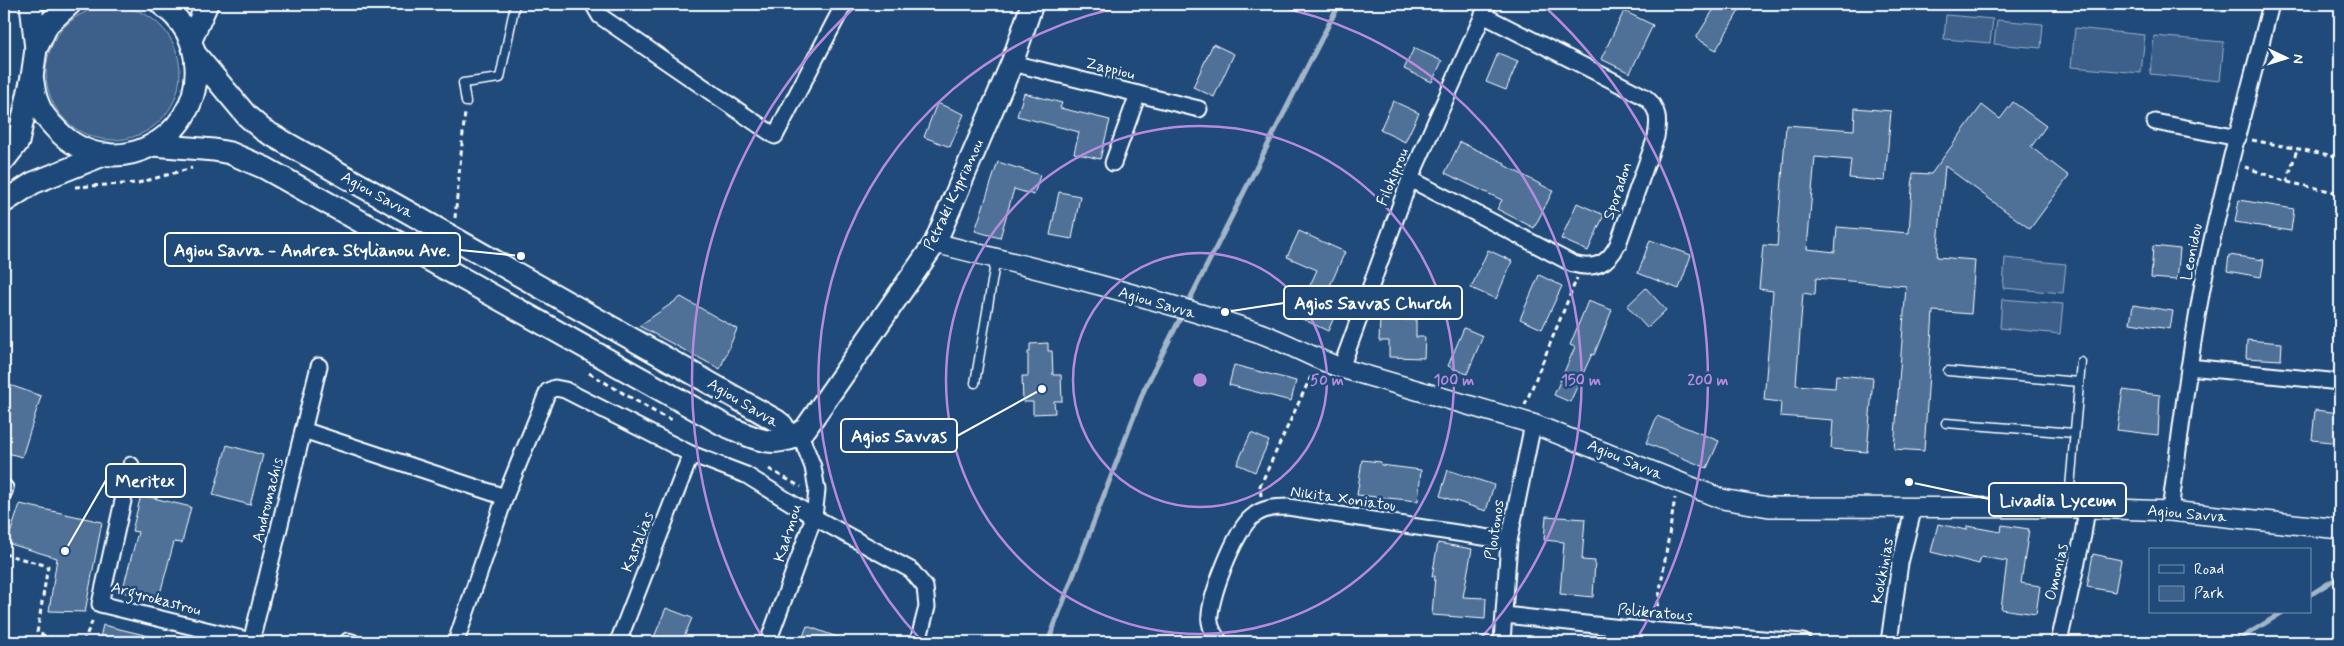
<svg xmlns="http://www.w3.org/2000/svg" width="2344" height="646" font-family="Mynerve,sans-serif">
<rect width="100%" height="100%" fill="#1f4a7a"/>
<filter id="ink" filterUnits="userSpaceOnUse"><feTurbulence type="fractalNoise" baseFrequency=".02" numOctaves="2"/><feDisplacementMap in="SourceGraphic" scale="10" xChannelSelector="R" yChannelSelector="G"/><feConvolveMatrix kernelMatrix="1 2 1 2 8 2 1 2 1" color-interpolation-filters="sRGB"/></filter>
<g filter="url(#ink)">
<g fill="#3c618b" stroke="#9eb0c5">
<polygon points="2148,4 2226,4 2225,12"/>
<circle cx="113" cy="73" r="67"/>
<polygon points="1946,15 1993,19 1990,43 1944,39"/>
<polygon points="1997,20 2043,24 2041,48 1994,44"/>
<polygon points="2075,28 2145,35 2141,73 2071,67"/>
<polygon points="2154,36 2224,42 2220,81 2150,74"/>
<polygon points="2005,258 2066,264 2063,293 2003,288"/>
<polygon points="2002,299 2063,304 2060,334 2000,328"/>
</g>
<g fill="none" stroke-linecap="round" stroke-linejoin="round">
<g stroke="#a3b5c8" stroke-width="5">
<polyline points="2310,595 2340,576"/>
<polyline points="1048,642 1144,390 1339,4"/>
<polyline points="2235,642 2283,612"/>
</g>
</g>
<g fill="#507197" stroke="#fff">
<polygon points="1717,4 1743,4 1716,50 1696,38"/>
<polygon points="1624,11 1653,25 1630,73 1601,59"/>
<polygon points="1213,44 1234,54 1214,97 1193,87"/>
<polygon points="1414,48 1442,61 1432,82 1404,69"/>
<polygon points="1498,53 1518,61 1506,90 1486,82"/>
<polygon points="1024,93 1062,103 1060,108 1110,120 1100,159 1074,153 1079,132 1017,116"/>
<polygon points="1393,101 1419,113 1405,142 1380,130"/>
<polygon points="2013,102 2046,126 2031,147 2069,176 2030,229 1945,166 1937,257 1975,260 1971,314 1933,311 1924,451 1894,449 1906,286 1816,278 1815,295 1803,293 1796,385 1835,388 1836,375 1873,378 1867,452 1831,449 1833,420 1780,416 1781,402 1764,400 1773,291 1759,289 1763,245 1777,246 1786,125 1854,130 1855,108 1891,111 1885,181 1849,178 1851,160 1815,157 1807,249 1835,252 1837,227 1909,233 1913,173 1931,174 1982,105 2000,119"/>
<polygon points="937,103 964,114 950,147 924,137"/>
<polygon points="1460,142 1505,163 1504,165 1553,191 1534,228 1497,209 1502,200 1445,173"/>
<polygon points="998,162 1040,175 1034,195 1014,189 1000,238 975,231"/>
<polygon points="1059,192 1080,196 1072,239 1050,235"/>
<polygon points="2239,200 2294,209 2291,231 2235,222"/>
<polygon points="1577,203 1604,215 1588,251 1561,239"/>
<polygon points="1299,231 1345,252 1325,297 1340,304 1328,331 1296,316 1317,270 1287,257"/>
<polygon points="1650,240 1691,255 1679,289 1638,273"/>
<polygon points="2153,246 2180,249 2177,280 2151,278"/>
<polygon points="1488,250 1512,261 1496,299 1471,288"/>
<polygon points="2229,255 2264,260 2261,277 2227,271"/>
<polygon points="1539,275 1562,286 1542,329 1520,319"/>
<polygon points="1646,288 1666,310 1647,328 1627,306"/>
<polygon points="681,297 737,329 720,369 639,326"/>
<polygon points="1588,301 1612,310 1594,355 1592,354 1570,402 1554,395 1575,347 1570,345"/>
<polygon points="2133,305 2173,311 2170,329 2130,323"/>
<polygon points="1380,319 1416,320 1416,337 1425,337 1424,358 1389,357 1389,341 1379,341"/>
<polygon points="1464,328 1483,336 1467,374 1448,366"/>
<polygon points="2247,340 2282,343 2281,360 2246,358"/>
<polygon points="1048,343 1048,351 1052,351 1053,375 1061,375 1062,401 1054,401 1055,413 1033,414 1033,402 1023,402 1022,376 1028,376 1028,352 1030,352 1030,344"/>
<polygon points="1234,365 1296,381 1291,401 1229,385"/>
<polygon points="4,383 41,396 22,457 4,452"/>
<polygon points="2123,390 2160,395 2158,435 2117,430"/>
<polygon points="2315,410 2340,413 2340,443 2312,440"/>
<polygon points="1657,416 1719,441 1707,468 1646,443"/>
<polygon points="1251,433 1269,441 1255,472 1237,464"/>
<polygon points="227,445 263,455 250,505 213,495"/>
<polygon points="1362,460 1381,462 1381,465 1421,470 1418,501 1357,495"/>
<polygon points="1448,470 1494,485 1486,511 1440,496"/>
<polygon points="141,495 191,507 182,543 174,542 158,601 122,592 138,532 132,531"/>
<polygon points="20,504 102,522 85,612 49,611 57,558 7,543"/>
<polygon points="1546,516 1585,519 1582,560 1595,561 1593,597 1560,594 1564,542 1544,540"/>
<polygon points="1938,524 1967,530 1967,526 2001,532 2002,525 2029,529 2021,583 2040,586 2036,614 2001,609 2007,561 1981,557 1979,564 1931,552"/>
<polygon points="1438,543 1472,549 1463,597 1486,598 1485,619 1432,615 1435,576 1432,576"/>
<polygon points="2093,554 2121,560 2115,592 2087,587"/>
<polygon points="666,608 692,618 682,642 652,642"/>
<polygon points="103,625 153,637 152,642 99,642"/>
<polygon points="807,626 848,641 847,642 801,642"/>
</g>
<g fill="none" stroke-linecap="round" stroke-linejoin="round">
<defs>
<g id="service">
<polyline points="466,102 463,83 500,78 515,4"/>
<polyline points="2081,362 2070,487 2086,507"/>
<polyline points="1948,371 2079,382"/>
<polyline points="975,383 996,258"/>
<polyline points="1946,423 2074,433"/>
</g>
<g id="minor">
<polyline points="593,4 600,16 775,136 844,4"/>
<polyline points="1012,63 1199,109"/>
<polyline points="2155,122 2238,138"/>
<polyline points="1113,163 1138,94"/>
<path d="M 1410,179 L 1573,264 C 1595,270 1608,264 1618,244 L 1656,137 C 1659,121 1659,108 1645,97 L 1483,15"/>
<polyline points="2189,367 2340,382"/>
<polyline points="1341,368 1410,179 1488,4"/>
<polyline points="303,430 505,497"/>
<polyline points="131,465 100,604 251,641"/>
<polyline points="4,492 5,488"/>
<path d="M 2170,511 C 2181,430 2190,348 2206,268 C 2224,179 2249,92 2271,4"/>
<polyline points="1505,615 1622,628 1803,642"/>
<polyline points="348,641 352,642"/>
<polyline points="251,642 319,366"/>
<polyline points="456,642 505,497 548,391 555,388 565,390 691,454 746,475 814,517 911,570 925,587 927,607 918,642"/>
<polyline points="618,642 691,454"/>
<polyline points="768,642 814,517 817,490 813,467 800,434"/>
<path d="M 1220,642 C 1215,636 1211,629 1210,622 C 1207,602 1236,529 1252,517 C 1262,508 1275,507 1288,507 L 1509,541"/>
<polyline points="1502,642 1509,541 1533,424"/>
<polyline points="1889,642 1900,563 1914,507"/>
<polyline points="2059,642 2083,535 2087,508"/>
</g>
<path id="tertiary" d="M 935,243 C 1043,270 1152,297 1257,332 C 1286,342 1313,358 1341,368 L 1533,424 L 1722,499 L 1769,507 L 2087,508 L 2170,511 L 2340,529"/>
<g id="secondary">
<polyline points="191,40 207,4"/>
<polyline points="36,49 48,24 70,4"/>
<polyline points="196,55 247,116 263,130 777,421 782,425 790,439"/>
<path d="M 32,77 C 34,85 34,95 38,103 C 41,113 50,123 58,131 C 111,185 200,141 196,67 C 195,41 182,19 161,4"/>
<path d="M 153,145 L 214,150 L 230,153 L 265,168 L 724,425 C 755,438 776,453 806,428 L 935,243 L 1012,63 L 1032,4"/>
<polyline points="4,160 18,142 32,77 36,49 31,4"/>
<polyline points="4,202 33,183 106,154"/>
</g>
</defs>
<use href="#service" stroke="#fff" stroke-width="11"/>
<use href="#minor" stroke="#fff" stroke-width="19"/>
<use href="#tertiary" stroke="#fff" stroke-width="22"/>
<use href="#secondary" stroke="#fff" stroke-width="25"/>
<g stroke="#fff" stroke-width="3" stroke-dasharray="5 4" stroke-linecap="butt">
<polyline points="4,100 11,75"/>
<polyline points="2252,140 2340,157"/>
<polyline points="2245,167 2287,182 2340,193"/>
<polyline points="2287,182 2297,149"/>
<polyline points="75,187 138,183 192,168"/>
<polyline points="455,218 465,112"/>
<polyline points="589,373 660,415 675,421"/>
<polyline points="1525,405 1577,278"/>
<polyline points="769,469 801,487"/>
<polyline points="1261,496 1260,486 1312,374"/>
<polyline points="4,554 48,566 37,633 65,642"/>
<polyline points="1656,615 1675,498"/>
<polyline points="83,642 94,618"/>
</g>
<use href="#service" stroke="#1f4a7a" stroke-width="8"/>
<use href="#minor" stroke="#1f4a7a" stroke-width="15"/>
<use href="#tertiary" stroke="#1f4a7a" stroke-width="19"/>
<use href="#secondary" stroke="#1f4a7a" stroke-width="21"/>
</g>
</g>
<g fill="none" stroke="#b68bdc" stroke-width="2.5">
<circle cx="1200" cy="380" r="127"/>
<circle cx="1200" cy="380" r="254"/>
<path d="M921 640A381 381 0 0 1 1137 4M1263 4A381 381 0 0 1 1479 640"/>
<path d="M765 642A508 508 0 0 1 857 5M1543 5A508 508 0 0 1 1635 642"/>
</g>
<g text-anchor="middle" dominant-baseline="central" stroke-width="5" stroke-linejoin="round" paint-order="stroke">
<g font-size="16" fill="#fff" stroke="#1f4a7a">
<text transform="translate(1110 69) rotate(14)">Zappiou</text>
<text transform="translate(1393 177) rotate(-68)">Filokiprou</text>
<text transform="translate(1618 191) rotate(-71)">Sporadon</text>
<text transform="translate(377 195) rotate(29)">Agiou Savva</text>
<text transform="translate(954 195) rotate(-65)">Petraki Kyprianou</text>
<text transform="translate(2192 252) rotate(-79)">Leonidou</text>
<text transform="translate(1157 303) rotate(16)">Agiou Savva</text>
<text transform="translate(743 403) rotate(31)">Agiou Savva</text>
<text transform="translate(1625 460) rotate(23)">Agiou Savva</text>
<text transform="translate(1343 499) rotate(8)">Nikita Xoniatou</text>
<text transform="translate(268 500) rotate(-76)">Andromachis</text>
<text transform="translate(2187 514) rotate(5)">Agiou Savva</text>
<text transform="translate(1495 530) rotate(-82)">Ploutonos</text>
<text transform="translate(788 533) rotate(-73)">Kadmou</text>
<text transform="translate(638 542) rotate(-69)">Kastalias</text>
<text transform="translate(1883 571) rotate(-80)">Kokkinias</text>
<text transform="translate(2057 572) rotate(-77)">Omonias</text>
<text transform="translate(156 599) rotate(15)">Argyrokastrou</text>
<text transform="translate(1655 613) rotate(5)">Polikratous</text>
</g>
</g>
<circle cx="1200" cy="380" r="8" fill="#b68bdc" stroke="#1f4a7a" stroke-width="2.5"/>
<g font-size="15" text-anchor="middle" font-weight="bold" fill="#b68bdc" stroke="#1f4a7a" stroke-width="5" stroke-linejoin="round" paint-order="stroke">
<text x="1327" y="385">50 m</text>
<text x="1454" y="385">100 m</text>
<text x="1581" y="385">150 m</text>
<text x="1708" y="385">200 m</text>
</g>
<path fill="none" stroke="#fff" stroke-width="2" d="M521 256L460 250M1225 312L1284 303M1042 389L957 436M65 551L106 480M1909 482L1989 499"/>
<g fill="#fff" stroke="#1f4a7a" stroke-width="2">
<circle cx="521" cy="256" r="5"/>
<circle cx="1225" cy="312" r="5"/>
<circle cx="1042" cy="389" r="5"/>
<circle cx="65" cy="551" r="5"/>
<circle cx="1909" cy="482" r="5"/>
</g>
<g fill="#1f4a7a" stroke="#fff" stroke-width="2">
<rect x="165" y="233" width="295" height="33" rx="5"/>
<rect x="1284" y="286" width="178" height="33" rx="5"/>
<rect x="841" y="419" width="116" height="33" rx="5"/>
<rect x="106" y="464" width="79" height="33" rx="5"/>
<rect x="1989" y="483" width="137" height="33" rx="5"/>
</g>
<g font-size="18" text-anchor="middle" font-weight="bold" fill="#fff">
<text x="312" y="256">Agiou Savva - Andrea Stylianou Ave.</text>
<text x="1373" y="309">Agios Savvas Church</text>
<text x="899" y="442">Agios Savvas</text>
<text x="145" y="487">Meritex</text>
<text x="2058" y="506">Livadia Lyceum</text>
</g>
<rect width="2344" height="646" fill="none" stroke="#1f4a7a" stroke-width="20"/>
<rect x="10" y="10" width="2324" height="626" fill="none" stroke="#fff" stroke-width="2" filter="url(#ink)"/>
<rect x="2149" y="548" width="162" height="65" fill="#1f4a7a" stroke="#7992af"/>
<rect x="2159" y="565" width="25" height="8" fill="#1f4a7a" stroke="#7992af"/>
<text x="2194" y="574" font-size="15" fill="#ffffff">Road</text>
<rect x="2159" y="586" width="25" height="15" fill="#3c618b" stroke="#7992af"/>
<text x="2194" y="598" font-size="15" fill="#ffffff">Park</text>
<g transform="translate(2286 58) rotate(94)" stroke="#1f4a7a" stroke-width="4" paint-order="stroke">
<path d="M0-4L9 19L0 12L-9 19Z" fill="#ffffff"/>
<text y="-8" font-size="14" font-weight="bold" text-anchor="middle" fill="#ffffff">N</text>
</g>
</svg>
